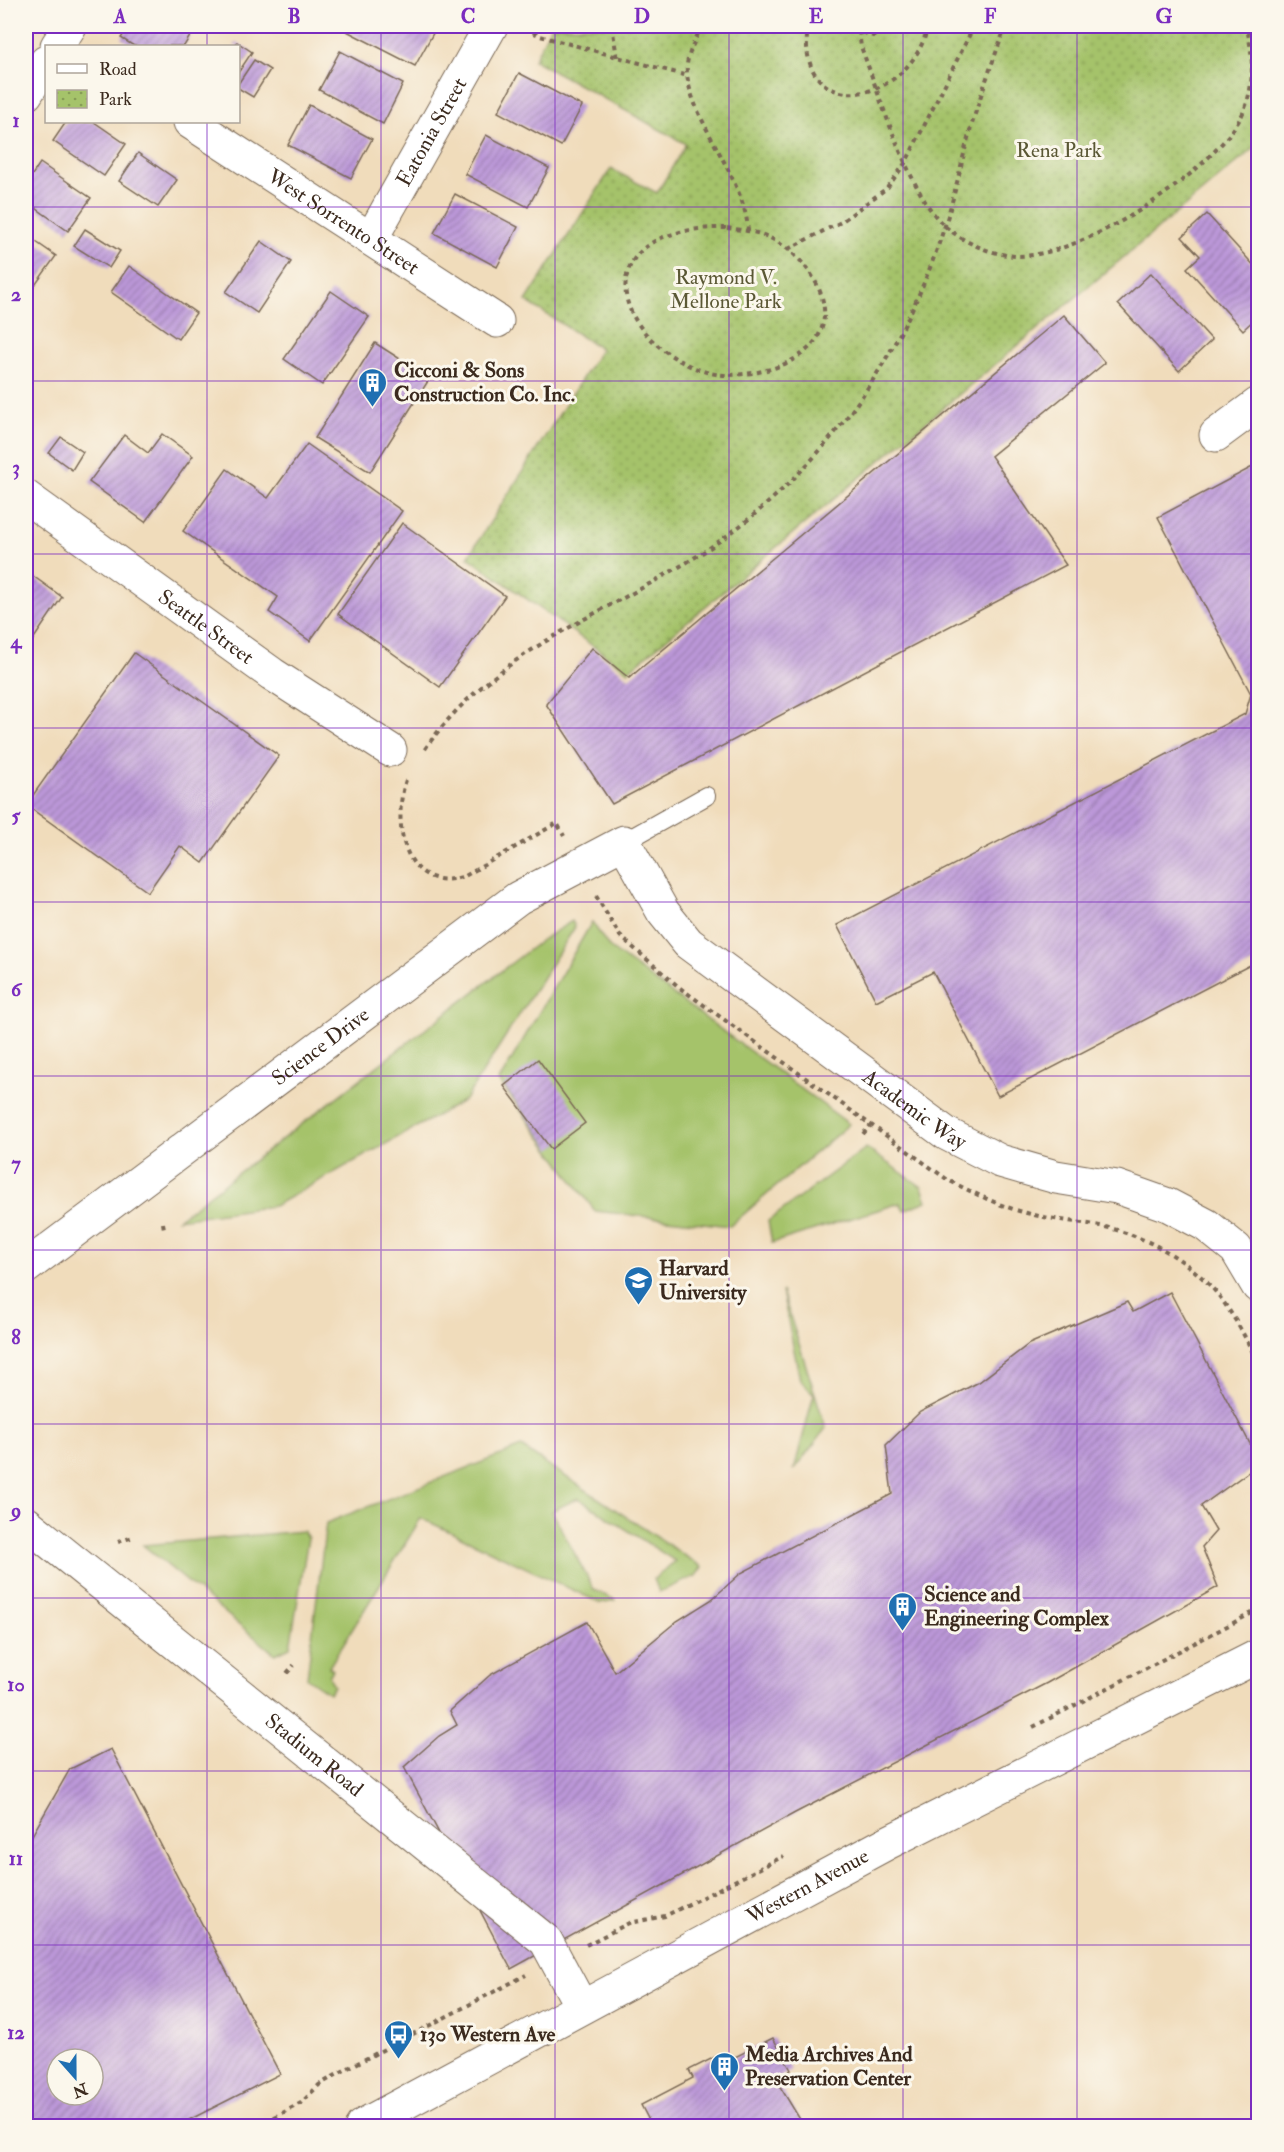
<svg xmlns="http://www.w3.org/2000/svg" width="1284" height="2152" font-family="'IM FELL Double Pica',serif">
<defs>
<pattern id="park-dots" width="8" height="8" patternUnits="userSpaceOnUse" patternTransform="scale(1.5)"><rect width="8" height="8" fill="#a5c36a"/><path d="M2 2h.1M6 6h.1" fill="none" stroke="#889f57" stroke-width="1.8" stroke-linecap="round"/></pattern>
<pattern id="building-hatch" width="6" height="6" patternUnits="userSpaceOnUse" patternTransform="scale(1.5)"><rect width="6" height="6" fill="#bc98d9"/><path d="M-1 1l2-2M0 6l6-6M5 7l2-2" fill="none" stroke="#9a7caf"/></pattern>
</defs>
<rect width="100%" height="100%" fill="#fbf7ec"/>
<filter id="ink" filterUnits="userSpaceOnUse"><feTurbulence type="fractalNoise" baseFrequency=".0167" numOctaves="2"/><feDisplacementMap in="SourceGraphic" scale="12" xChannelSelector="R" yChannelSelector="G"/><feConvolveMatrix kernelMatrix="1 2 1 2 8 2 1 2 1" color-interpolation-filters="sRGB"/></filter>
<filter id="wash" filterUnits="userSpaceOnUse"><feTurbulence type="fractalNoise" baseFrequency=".008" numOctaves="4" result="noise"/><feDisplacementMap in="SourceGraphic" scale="24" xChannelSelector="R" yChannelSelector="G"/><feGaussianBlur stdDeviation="1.35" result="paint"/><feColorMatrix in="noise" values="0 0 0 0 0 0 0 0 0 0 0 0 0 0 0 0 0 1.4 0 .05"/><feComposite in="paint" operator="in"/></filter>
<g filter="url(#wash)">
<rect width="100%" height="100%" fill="#f0dcbb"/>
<g fill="#a5c36a" stroke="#707644" stroke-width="1.5">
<polygon points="572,921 575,927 465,1100 274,1206 178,1219 543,939"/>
<polygon points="592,922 609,947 849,1124 730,1226 595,1211 499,1081"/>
<polygon points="866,1148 922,1187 927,1201 904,1210 900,1203 772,1243 768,1221"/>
<polygon points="782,1291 826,1428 794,1470 814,1394 800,1380"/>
<polygon points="521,1447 702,1567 696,1576 659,1592 654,1579 675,1561 578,1498 552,1511 594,1590 615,1600 600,1603 421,1518 329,1667 333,1670 329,1676 334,1686 329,1693 307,1678 326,1523"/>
<polygon points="303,1531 308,1538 290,1647 275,1654 143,1545"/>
</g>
<polygon fill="url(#park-dots)" stroke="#707644" stroke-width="1.5" points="551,26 1258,26 1258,145 628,671 468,557 601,349 526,301 611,169 657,193 686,144 534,60"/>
<g id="blocks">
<g fill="url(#building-hatch)" fill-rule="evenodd">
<polygon points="130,26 180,26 192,33 184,46 134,46 121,38"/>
<polygon points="337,26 437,26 415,66"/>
<polygon points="237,42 252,52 238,73 238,46 234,46"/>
<polygon points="340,51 403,84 383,124 319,90"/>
<polygon points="254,60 270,70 253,97 238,88 238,84"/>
<polygon points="519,73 582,106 561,146 498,112"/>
<polygon points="309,105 372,139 351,178 288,145"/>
<polygon points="66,122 94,122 126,144 104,176 53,141"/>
<polygon points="486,135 549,168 528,207 465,174"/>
<polygon points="138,153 177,180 158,207 119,181"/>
<polygon points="40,163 91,198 68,231 26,201 26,184"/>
<polygon points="455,194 518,227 497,267 434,233"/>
<polygon points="1207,214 1258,270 1258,316 1243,330 1187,268 1200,256 1182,237"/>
<polygon points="85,229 120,251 109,268 74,246"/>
<polygon points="26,235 56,256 33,288 26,283"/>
<polygon points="261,241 291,262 257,313 226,292"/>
<polygon points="129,266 196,313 178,339 111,292"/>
<polygon points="1151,273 1212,340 1179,371 1118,304"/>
<polygon points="331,291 369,317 322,385 284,359"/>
<polygon points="1064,315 1105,363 991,456 1066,565 612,804 546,704 592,648 629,678"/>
<polygon points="375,343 430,378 370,472 315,438"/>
<polygon points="162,434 193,456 145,522 89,482 124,435 148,453"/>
<polygon points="61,437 83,452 72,470 49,453"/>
<polygon points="307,444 402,511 310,641 269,612 278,597 183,531 227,469 268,498"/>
<polygon points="1258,464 1258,961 998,1096 933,972 876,1001 837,925 1245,714 1251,694 1158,517"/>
<polygon points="402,523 505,596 440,687 338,614"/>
<polygon points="26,571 62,597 26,650"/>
<polygon points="134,653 279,756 203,863 180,846 148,892 26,805"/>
<polygon points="538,1059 585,1123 551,1149 504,1086"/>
<polygon points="1170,1292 1258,1459 1258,1465 1201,1506 1216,1531 1202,1547 1218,1587 1047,1683 795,1813 511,1969 404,1767 439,1736 457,1725 450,1711 490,1675 587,1622 615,1672 677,1621 711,1600 741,1573 892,1494 886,1445 920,1412 979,1382 1029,1344 1127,1302 1133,1312"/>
<path d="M 111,1749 L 280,2074 L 177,2126 L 36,2126 L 26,2123 L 26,1846 L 70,1769 ZM 57,2059 L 93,2059 L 93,2095 L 57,2095 Z"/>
<polygon points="773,2038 791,2070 776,2080 804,2126 652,2126 641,2105 693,2078 689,2070 717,2056 721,2064"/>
</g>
</g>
</g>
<g filter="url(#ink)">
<use href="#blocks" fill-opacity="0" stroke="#7a6855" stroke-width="1.5"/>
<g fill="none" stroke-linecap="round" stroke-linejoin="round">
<defs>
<polyline id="service" points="624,842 706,796"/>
<g id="minor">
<polyline points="57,46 70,26"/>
<polyline points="26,94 46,62"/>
<path id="s1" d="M 190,122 L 497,321"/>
<path id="s2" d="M 371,239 L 491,26"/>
<polyline points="1216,435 1258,404"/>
<path id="s3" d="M 26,497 L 272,674 L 390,750"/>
<path id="s4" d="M 26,1267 L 518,898 L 624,842 L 663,912 L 688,943 L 947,1134 L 1000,1161 L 1056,1177 L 1117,1187 L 1168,1205 L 1206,1225 L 1236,1249 L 1258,1286"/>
<path id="s5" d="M 26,1523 L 546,1941 L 581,2006"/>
</g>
<g id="secondary">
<path id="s6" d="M 362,2126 L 889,1842 L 1258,1656"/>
</g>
</defs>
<use href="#service" stroke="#7a6855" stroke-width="20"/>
<use href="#minor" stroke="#7a6855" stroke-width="35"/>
<use href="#secondary" stroke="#7a6855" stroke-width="35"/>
<g stroke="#7a6855" stroke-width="4" stroke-dasharray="4.5 4.5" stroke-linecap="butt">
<polyline points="612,26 617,57"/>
<path d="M 702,26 C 696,38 689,51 687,64 C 683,112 746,177 748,231"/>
<path d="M 808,26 C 794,123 909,108 928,26"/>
<polyline points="858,26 859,31 873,36 890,32 891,26"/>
<polyline points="525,28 540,36 688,76"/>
<path d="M 859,31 L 861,47 C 879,93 910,197 946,227 C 965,243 992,255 1017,256 C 1084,257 1212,174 1242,115 C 1255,88 1254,54 1246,26"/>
<path d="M 727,228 C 741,230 755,231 768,237 C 810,256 850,317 803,353 C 783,369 755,374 730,375 C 685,377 614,325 627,275 C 637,233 694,227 727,228 Z"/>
<polyline points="788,249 841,222 887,188 906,162 974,26"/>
<path d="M 425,749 C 496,647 609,614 708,549 C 823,472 904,356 945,225 C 955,195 961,163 970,131 C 980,96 993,60 1006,26"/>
<path d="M 406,780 C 391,824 405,896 465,876 L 557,823 L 564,836"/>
<path d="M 596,896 L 620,936 L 680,988 L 948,1180 C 972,1192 997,1205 1023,1212 C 1047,1219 1071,1221 1095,1225 C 1141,1233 1190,1259 1219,1296 C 1235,1317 1247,1340 1258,1363"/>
<polyline points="863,1134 870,1126"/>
<polyline points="163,1223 164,1229"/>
<polyline points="118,1542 133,1537"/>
<polyline points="287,1673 294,1665"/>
<polyline points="1033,1727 1258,1610"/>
<polyline points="586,1945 629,1923 665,1916 784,1856"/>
<polyline points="258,2126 301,2103 319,2085 348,2068 526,1975"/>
</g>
<use href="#service" stroke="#fff" stroke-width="18"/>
<use href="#minor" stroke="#fff" stroke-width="33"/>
<use href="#secondary" stroke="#fff" stroke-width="33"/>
</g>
</g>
<path fill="none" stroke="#7b2cbf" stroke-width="1.5" stroke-opacity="0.55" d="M 207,26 L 207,46M 381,26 L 381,2126M 555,26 L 555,2126M 729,26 L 729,2126M 903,26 L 903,2126M 1077,26 L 1077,2126M 207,122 L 207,2126M 26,207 L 1258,207M 26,381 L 1258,381M 26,554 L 1258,554M 26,728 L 1258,728M 26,902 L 1258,902M 26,1076 L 1258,1076M 26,1250 L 1258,1250M 26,1424 L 1258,1424M 26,1598 L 1258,1598M 26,1771 L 1258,1771M 26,1945 L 1258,1945"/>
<defs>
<symbol id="building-pin" viewBox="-11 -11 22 30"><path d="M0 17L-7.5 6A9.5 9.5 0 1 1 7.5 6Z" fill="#1f6fb2" stroke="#fbf7ec"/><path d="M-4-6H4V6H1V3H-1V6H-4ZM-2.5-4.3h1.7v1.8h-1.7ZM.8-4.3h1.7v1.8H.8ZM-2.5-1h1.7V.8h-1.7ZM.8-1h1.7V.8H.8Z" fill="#fff"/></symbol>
<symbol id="university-pin" viewBox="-11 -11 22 30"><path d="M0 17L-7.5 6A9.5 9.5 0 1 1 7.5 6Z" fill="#1f6fb2" stroke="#fbf7ec"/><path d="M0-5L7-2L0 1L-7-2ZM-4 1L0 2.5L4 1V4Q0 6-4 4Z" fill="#fff"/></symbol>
<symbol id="bus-pin" viewBox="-11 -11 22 30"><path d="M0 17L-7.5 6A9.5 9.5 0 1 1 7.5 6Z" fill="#1f6fb2" stroke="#fbf7ec"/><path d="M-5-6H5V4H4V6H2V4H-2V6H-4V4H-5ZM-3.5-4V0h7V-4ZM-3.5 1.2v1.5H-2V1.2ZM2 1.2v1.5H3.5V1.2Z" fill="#fff"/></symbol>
</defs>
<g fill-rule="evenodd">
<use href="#building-pin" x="356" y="366" width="33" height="45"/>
<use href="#university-pin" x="622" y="1264" width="33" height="45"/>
<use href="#building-pin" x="886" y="1590" width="33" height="45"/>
<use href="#bus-pin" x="382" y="2018" width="33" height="45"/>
<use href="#building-pin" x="708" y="2050" width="33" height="45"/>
</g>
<g text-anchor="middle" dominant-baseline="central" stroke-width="6" stroke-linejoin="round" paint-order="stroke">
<g font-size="21" fill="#3b2a1e" stroke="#fbf7ec">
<text stroke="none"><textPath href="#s2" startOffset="123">Eatonia Street</textPath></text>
<text stroke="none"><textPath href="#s1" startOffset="183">West Sorrento Street</textPath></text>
<text stroke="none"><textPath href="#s3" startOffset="222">Seattle Street</textPath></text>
<text stroke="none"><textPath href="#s4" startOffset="368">Science Drive</textPath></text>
<text stroke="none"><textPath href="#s4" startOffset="1136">Academic Way</textPath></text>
<text stroke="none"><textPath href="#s5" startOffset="370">Stadium Road</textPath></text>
<text stroke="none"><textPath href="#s6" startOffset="506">Western Avenue</textPath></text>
</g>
<g font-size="21" fill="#5b5835" stroke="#fbf7ec">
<text x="1059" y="150">Rena Park</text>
<text x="726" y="277">Raymond V.<tspan x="726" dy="24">Mellone Park</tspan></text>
</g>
<g font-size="21" font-weight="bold" fill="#3b2a1e" stroke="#fbf7ec" text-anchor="start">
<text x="394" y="370">Cicconi &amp; Sons<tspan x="394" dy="24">Construction Co. Inc.</tspan></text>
<text x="659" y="1268">Harvard<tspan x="659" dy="24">University</tspan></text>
<text x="924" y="1594">Science and<tspan x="924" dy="24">Engineering Complex</tspan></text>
<text x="420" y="2034">130 Western Ave</text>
<text x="745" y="2054">Media Archives And<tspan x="745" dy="24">Preservation Center</tspan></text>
</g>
</g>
<rect width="1284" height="2152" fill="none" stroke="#fbf7ec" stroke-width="66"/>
<rect x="45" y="45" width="195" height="78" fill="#fbf7ec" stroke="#aea59a" stroke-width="1.5"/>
<rect x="57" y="64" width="30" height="9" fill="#ffffff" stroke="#aea59a" stroke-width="1.5"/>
<text x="99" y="75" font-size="18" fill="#3b2a1e">Road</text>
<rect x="57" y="90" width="30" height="18" fill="url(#park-dots)" stroke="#aea59a" stroke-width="1.5"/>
<text x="99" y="105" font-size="18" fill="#3b2a1e">Park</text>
<g transform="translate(75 2077) rotate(159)"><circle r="28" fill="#fbf7ec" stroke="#aea59a" stroke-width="1.5"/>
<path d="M0-4.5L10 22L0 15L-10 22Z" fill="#1f6fb2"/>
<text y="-9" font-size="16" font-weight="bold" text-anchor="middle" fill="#3b2a1e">N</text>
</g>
<rect x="33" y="33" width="1218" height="2086" fill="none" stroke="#7b2cbf" stroke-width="2"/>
<g font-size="20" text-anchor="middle" font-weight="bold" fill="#7b2cbf">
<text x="120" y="23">A</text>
<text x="294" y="23">B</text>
<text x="468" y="23">C</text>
<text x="642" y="23">D</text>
<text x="816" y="23">E</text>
<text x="990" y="23">F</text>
<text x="1164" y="23">G</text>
<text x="16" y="127">1</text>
<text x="16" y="301">2</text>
<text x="16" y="474">3</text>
<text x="16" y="648">4</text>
<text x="16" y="822">5</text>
<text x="16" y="996">6</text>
<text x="16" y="1170">7</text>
<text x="16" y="1344">8</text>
<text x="16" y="1517">9</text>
<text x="16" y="1691">10</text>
<text x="16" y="1865">11</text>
<text x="16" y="2039">12</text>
</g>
</svg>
